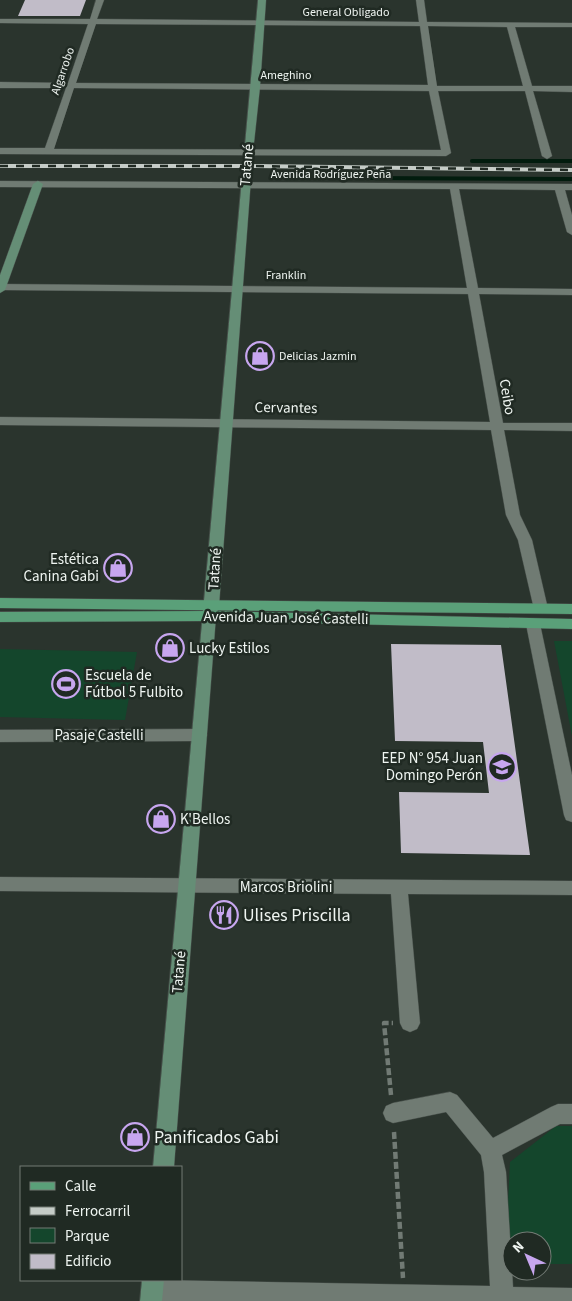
<svg xmlns="http://www.w3.org/2000/svg" width="572" height="1301" font-family="'Source Sans 3',sans-serif">
<rect width="100%" height="100%" fill="#2a342d"/>
<g fill="#14462c">
<polygon points="554,641 572,641 572,736"/>
<polygon points="0,649 137,652 125,720 0,717"/>
<polygon points="556,1126 572,1126 572,1264 542,1264 542,1241 512,1241 512,1264 505,1264 510,1162"/>
</g>
<g fill="none" stroke-linecap="round" stroke-linejoin="round">
<g stroke="#021c0e" stroke-width="4">
<polyline points="472,161 572,161"/>
<polyline points="361,178 572,179"/>
</g>
</g>
<g fill="#c1bcc8">
<polygon points="25,0 86,0 80,16 18,16"/>
<polygon points="391,644 501,645 530,855 401,853 399,792 489,793 483,742 395,741"/>
</g>
<g fill="none" stroke-linecap="round" stroke-linejoin="round">
<defs>
<g id="street">
<path d="M 96,0 L 104,0 L 97,19 L 419,22 L 416,0 L 424,0 L 427,22 L 572,23 L 572,27 L 515,27 L 532,86 L 572,86 L 572,92 L 533,91 L 552,156 L 547,159 L 542,156 L 525,91 L 438,91 L 451,153 L 446,156 L 0,154 L 0,148 L 45,148 L 66,88 L 0,88 L 0,82 L 68,83 L 88,24 L 0,23 L 0,19 L 90,19 ZM 96,24 L 420,26 L 428,85 L 76,83 ZM 428,26 L 507,27 L 523,86 L 437,86 ZM 74,88 L 429,91 L 441,150 L 54,149 Z"/>
<polygon points="0,181 572,184 572,190 565,190 572,215 572,235 567,232 555,190 459,189 478,288 572,289 572,295 479,294 503,423 572,423 572,431 504,430 520,515 532,540 548,609 546,612 536,612 534,609 518,540 506,515 491,430 0,425 0,417 490,422 468,294 0,290 0,284 467,288 450,189 0,187"/>
<polygon points="533,619 538,620 540,624 572,775 572,822 566,820 564,815 526,624 528,620"/>
<polygon points="199,729 205,731 207,735 205,739 199,741 0,742 0,730"/>
<polygon points="0,877 572,881 572,895 408,894 420,1023 417,1029 410,1032 403,1029 400,1023 391,894 0,891"/>
<polygon points="450,1092 457,1095 493,1138 551,1107 558,1104 572,1104 572,1124 560,1124 502,1155 506,1172 513,1287 572,1288 572,1301 149,1301 144,1299 141,1291 144,1283 152,1280 490,1286 484,1172 481,1155 446,1112 393,1123 386,1120 383,1113 386,1106 393,1103"/>
</g>
<g id="secondary">
<polygon points="258,0 266,0 260,87 253,152 219,606 216,616 174,1167 153,1167"/>
<polygon points="38,181 43,184 5,290 0,293 0,275 33,184"/>
<polygon points="142,1280 164,1280 162,1301 140,1301"/>
</g>
<g id="primary">
<polygon points="0,598 572,604 572,614 0,608"/>
<polygon points="209,611 572,619 572,629 209,621 0,622 0,612"/>
</g>
</defs>
<use href="#street" stroke="#474f4a" stroke-width="1"/>
<use href="#secondary" stroke="#474f4a" stroke-width="1"/>
<use href="#primary" stroke="#474f4a" stroke-width="1"/>
<g stroke="#717a74" stroke-width="4.5" stroke-dasharray="7 3" stroke-linecap="butt">
<polyline points="391,1095 384,1023 393,1023"/>
<polyline points="394,1132 403,1278"/>
</g>
<use href="#street" fill="#707b73" fill-rule="evenodd"/>
<use href="#secondary" fill="#658e76" fill-rule="evenodd"/>
<use href="#primary" fill="#5aa079" fill-rule="evenodd"/>
<defs>
<polyline id="rail" points="0,166 247,166 572,170"/>
</defs>
<use href="#rail" stroke="#c5ccc7" stroke-width="4"/>
<use href="#rail" stroke="#202a23" stroke-width="2.5" stroke-dasharray="8" stroke-linecap="butt"/>
</g>
<defs>
<symbol id="shop-ring" viewBox="-11 -11 22 22"><circle r="9.5" fill="#202a23" stroke="#c7a6ef" stroke-width="1.5"/><path d="M-5-2.5h2.3a2.7 3.5 0 0 1 5.4 0H5L5.5 6h-11ZM-1.5-2.5h3a1.5 2.3 0 0 0-3 0Z" fill="#c7a6ef"/></symbol>
<symbol id="stadium-ring" viewBox="-11 -11 22 22"><circle r="9.5" fill="#202a23" stroke="#c7a6ef" stroke-width="1.5"/><path d="M0-5a6.5 5 0 1 0 0 10a6.5 5 0 1 0 0-10ZM-3.5-1.8h7v3.6h-7Z" fill="#c7a6ef"/></symbol>
<symbol id="school-ring" viewBox="-11 -11 22 22"><circle r="9.5" fill="#202a23" stroke="#c7a6ef" stroke-width="1.5"/><path d="M0-5L7-2L0 1L-7-2ZM-4 1L0 2.5L4 1V4Q0 6-4 4Z" fill="#c7a6ef"/></symbol>
<symbol id="restaurant-ring" viewBox="-11 -11 22 22"><circle r="9.5" fill="#202a23" stroke="#c7a6ef" stroke-width="1.5"/><path d="M-5-6h1v4h1v-4h1v4h1v-4h1v5L-1.5 .5V6h-2V.5L-5-1ZM5-6V6H3V1.5H1.5Q1.5-4 5-6Z" fill="#c7a6ef"/></symbol>
</defs>
<g fill-rule="evenodd">
<use href="#shop-ring" x="244" y="340" width="32" height="32"/>
<use href="#shop-ring" x="102" y="552" width="32" height="32"/>
<use href="#shop-ring" x="154" y="632" width="32" height="32"/>
<use href="#stadium-ring" x="50" y="668" width="32" height="32"/>
<use href="#school-ring" x="486" y="751" width="32" height="32"/>
<use href="#shop-ring" x="145" y="803" width="32" height="32"/>
<use href="#restaurant-ring" x="208" y="899" width="32" height="32"/>
<use href="#shop-ring" x="119" y="1121" width="32" height="32"/>
</g>
<g text-anchor="middle" dominant-baseline="central" stroke-width="5" stroke-linejoin="round" paint-order="stroke">
<g font-size="12" fill="#eff5f1" stroke="#202a23">
<text x="346" y="12">General Obligado</text>
<text transform="translate(63 71) rotate(-71)">Algarrobo</text>
<text x="286" y="75">Ameghino</text>
<text x="331" y="174">Avenida Rodríguez Peña</text>
<text x="286" y="275">Franklin</text>
</g>
<g font-size="12" fill="#eff5f1" stroke="#202a23" text-anchor="start">
<text x="279" y="356">Delicias Jazmin</text>
</g>
<g font-size="15" fill="#eff5f1" stroke="#202a23">
<text transform="translate(247 165) rotate(-85)">Tatané</text>
<text transform="translate(507 397) rotate(80)">Ceibo</text>
<text transform="translate(286 408) rotate(1)">Cervantes</text>
<text transform="translate(215 569) rotate(-86)">Tatané</text>
<text transform="translate(286 618) rotate(1)">Avenida Juan José Castelli</text>
<text x="99" y="735">Pasaje Castelli</text>
<text x="286" y="887">Marcos Briolini</text>
<text transform="translate(179 972) rotate(-85)">Tatané</text>
</g>
<g font-size="15" fill="#eff5f1" stroke="#202a23" text-anchor="start">
<text x="99" y="559" text-anchor="end">Estética<tspan x="99" dy="17">Canina Gabi</tspan></text>
<text x="189" y="648">Lucky Estilos</text>
<text x="85" y="675">Escuela de<tspan x="85" dy="17">Fútbol 5 Fulbito</tspan></text>
<text x="483" y="758" text-anchor="end">EEP N° 954 Juan<tspan x="483" dy="17">Domingo Perón</tspan></text>
<text x="180" y="819">K'Bellos</text>
</g>
<g font-size="18" fill="#eff5f1" stroke="#202a23" text-anchor="start">
<text x="243" y="915">Ulises Priscilla</text>
<text x="154" y="1137">Panificados Gabi</text>
</g>
</g>
<rect x="20" y="1166" width="162" height="115" fill="#202a23" stroke="#737b75"/>
<rect x="30" y="1182" width="25" height="8" fill="#5aa079" stroke="#737b75"/>
<text x="65" y="1191" font-size="15" fill="#eff5f1">Calle</text>
<rect x="30" y="1207" width="25" height="8" fill="#c5ccc7" stroke="#737b75"/>
<text x="65" y="1216" font-size="15" fill="#eff5f1">Ferrocarril</text>
<rect x="30" y="1228" width="25" height="15" fill="#14462c" stroke="#737b75"/>
<text x="65" y="1241" font-size="15" fill="#eff5f1">Parque</text>
<rect x="30" y="1254" width="25" height="15" fill="#c1bcc8" stroke="#737b75"/>
<text x="65" y="1266" font-size="15" fill="#eff5f1">Edificio</text>
<g transform="translate(527 1256) rotate(316)"><circle r="24" fill="#202a23" stroke="#737b75"/>
<path d="M0-4L9 19L0 12L-9 19Z" fill="#c7a6ef"/>
<text y="-8" font-size="14" font-weight="bold" text-anchor="middle" fill="#eff5f1">N</text>
</g>
</svg>
